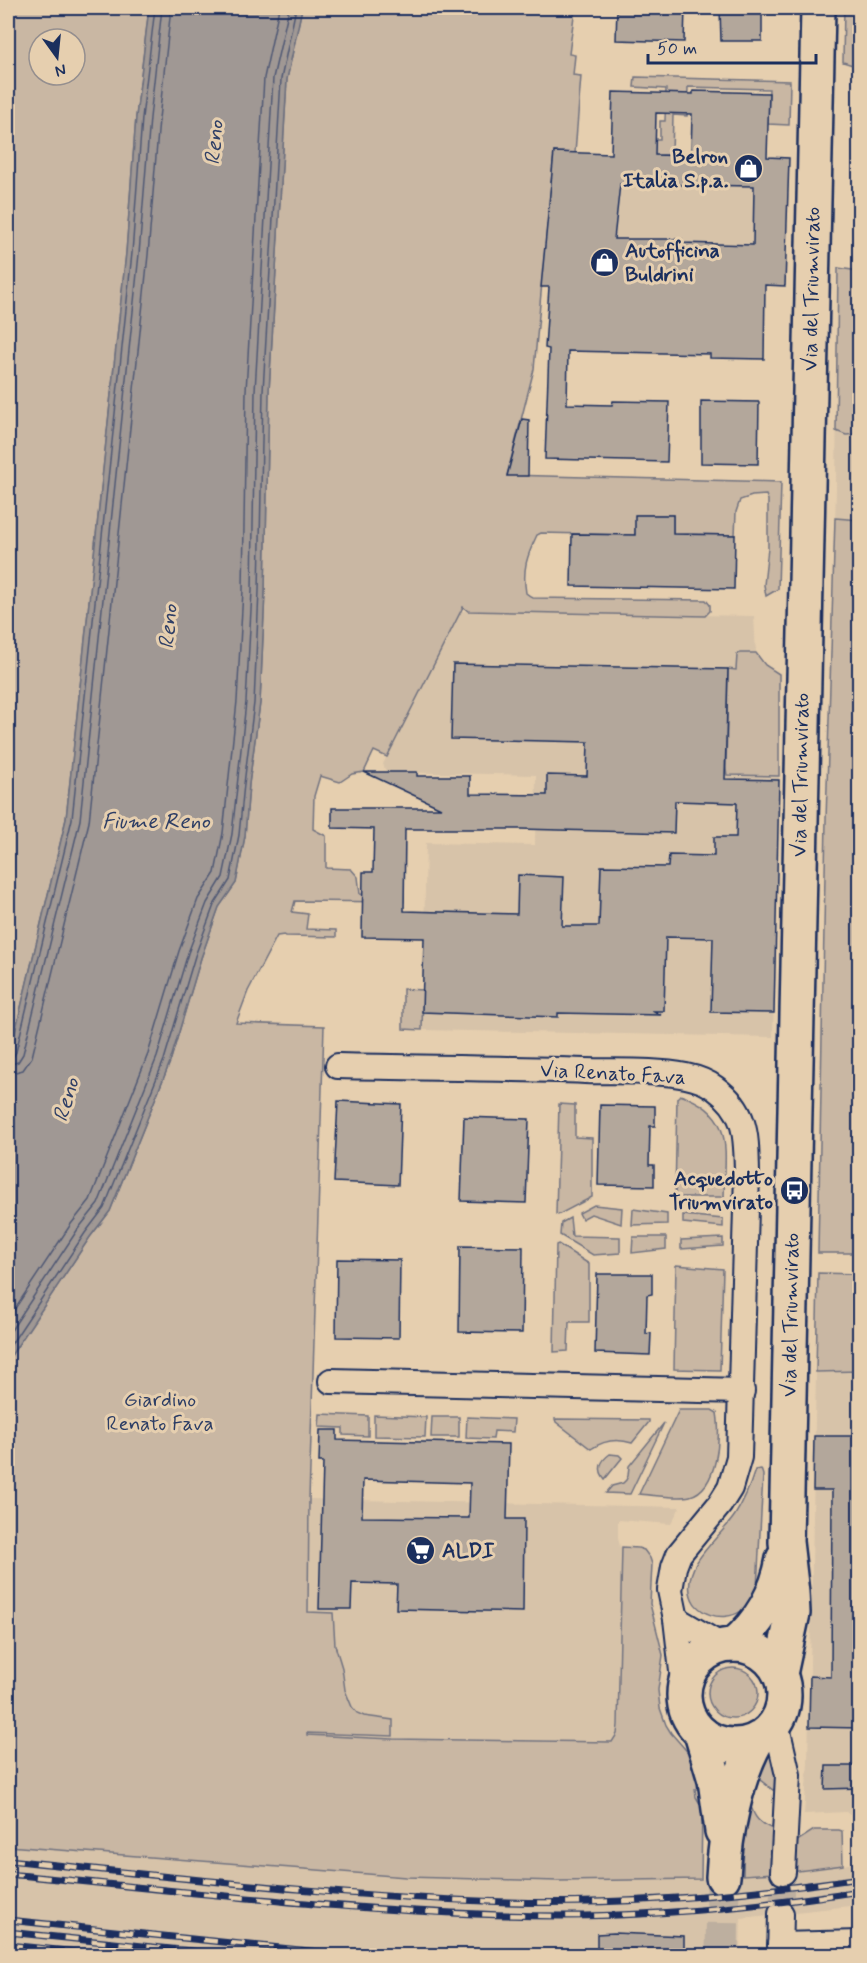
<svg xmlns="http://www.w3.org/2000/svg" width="867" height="1963" font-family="Mynerve,sans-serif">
<rect width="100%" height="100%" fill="#e6cfaf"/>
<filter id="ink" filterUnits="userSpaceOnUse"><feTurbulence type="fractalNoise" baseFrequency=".0167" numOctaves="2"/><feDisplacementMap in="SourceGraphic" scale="12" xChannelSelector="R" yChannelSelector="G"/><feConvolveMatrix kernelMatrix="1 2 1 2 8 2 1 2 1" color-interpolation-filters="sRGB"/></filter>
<g filter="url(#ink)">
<g fill="#d7c3a9">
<polygon points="554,152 789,158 785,286 682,283 681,289 541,287"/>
<polygon points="838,268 859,271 859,628 832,625 836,489"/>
<polygon points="461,611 754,616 756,653 765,665 779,674 779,776 773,1037 422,1030 426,843 535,845 536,775 386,772 383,764"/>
<polygon points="859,1371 859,1822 846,1812 804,1814 808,1763 816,1372"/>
<polygon points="309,1499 680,1507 671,1524 618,1520 618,1538 620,1547 630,1547 631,1745 609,1742 393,1739 307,1735"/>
<polygon points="701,1789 703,1823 702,1879 791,1872 805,1836 814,1830 839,1830 843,1835 843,1865 859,1862 859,1905 741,1918 740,1955 8,1955 8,1803"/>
</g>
<g fill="#c9b7a3" stroke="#727380" stroke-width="1.5" fill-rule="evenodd">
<path d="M 8,8 L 149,8 L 136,117 L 126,253 L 66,819 L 8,1062 ZM 39,39 L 75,39 L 75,75 L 39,75 Z"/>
<path d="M 302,8 L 575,8 L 569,54 L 575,55 L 573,75 L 581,76 L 575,153 L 554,152 L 534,369 L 507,475 L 781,482 L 778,589 L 766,596 L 764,585 L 768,548 L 768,500 L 766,495 L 752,496 L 740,500 L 736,512 L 735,535 L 673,534 L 673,515 L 636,515 L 635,535 L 541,533 L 537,535 C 527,556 522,569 526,593 L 533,598 L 706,600 L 710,605 L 710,611 L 705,616 L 468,611 L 463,607 L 387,757 L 374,751 L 364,772 L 352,774 L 340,782 L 320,776 L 314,796 L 313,829 L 326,836 L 326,868 L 351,869 L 358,877 L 360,894 L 404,895 L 404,902 L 295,901 L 292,912 L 308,914 L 306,929 L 336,930 L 336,937 L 286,936 L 284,935 L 277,936 L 248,991 L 236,1023 L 324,1026 L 309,1499 L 308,1612 L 333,1613 L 335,1645 L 342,1668 L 345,1690 L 352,1707 L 357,1713 L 364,1716 L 393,1720 L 393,1736 L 307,1733 L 307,1735 L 393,1739 L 612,1742 L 617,1734 L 618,1725 L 622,1547 L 638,1548 L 644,1550 L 650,1558 L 652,1564 L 650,1604 L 663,1655 L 658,1690 L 660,1708 L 666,1725 L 671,1733 L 692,1757 L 701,1789 L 695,1789 L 696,1797 L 702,1807 L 701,1879 L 558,1881 L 406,1877 L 8,1846 L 8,1360 L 90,1237 L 110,1211 L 170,1062 L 201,958 L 219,907 L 236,883 L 245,836 L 249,784 L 260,703 L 265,591 L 269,391 L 287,79 Z"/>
<polygon points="844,8 859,8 859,67 843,62"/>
<polygon points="635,77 790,81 789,125 768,124 769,89 688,87 687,116 673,115 672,155 652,155 652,139 660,139 660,121 665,121 666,89 634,87"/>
<polygon points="838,268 859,271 859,434 846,435 836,431"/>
<polygon points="835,518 860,520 859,1253 818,1253 826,820"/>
<polygon points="740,653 756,653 765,665 779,674 779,776 727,775 726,768 728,669 736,670 737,655"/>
<polygon points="403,989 423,990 422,1030 403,1029"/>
<path d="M 680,1095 C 735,1113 725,1149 724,1197 L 675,1197 L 677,1098 Z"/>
<polygon points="559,1104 575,1105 575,1137 592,1138 592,1197 558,1215 556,1214"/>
<polygon points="594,1205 622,1208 621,1224 591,1214 582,1219 579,1213"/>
<polygon points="633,1209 667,1214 667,1224 632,1225"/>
<polygon points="683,1215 723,1219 723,1227 683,1223"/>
<polygon points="570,1218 572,1236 620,1237 620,1253 593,1255 560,1235 561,1223"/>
<polygon points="633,1237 666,1237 666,1249 632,1253"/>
<polygon points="723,1238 723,1246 681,1249 681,1240"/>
<polygon points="558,1244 589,1264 589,1322 569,1322 568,1351 554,1352 556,1245"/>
<polygon points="676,1265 723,1269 720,1370 674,1369"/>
<polygon points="818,1273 859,1274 859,1371 816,1372"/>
<path d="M 679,1410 L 712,1410 L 717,1413 C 721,1436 718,1489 690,1496 C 677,1499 653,1495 639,1494 Z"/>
<polygon points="320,1414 368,1416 368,1436 343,1435 343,1428 319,1427"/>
<polygon points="374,1415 426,1417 425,1437 374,1436"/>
<polygon points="432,1417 459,1417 459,1437 431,1437"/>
<polygon points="467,1417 514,1419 513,1432 494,1431 493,1439 466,1438"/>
<path d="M 555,1419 L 649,1420 L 649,1422 L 632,1443 C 617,1438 604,1440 591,1449 L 556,1422 Z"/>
<polygon points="664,1423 630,1494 606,1493 612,1486 623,1483 626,1480 628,1476 629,1466"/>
<path d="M 610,1454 L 619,1455 L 622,1458 L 605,1479 C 597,1470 600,1461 610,1454 Z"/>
<path d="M 761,1469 L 763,1475 L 757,1589 C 753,1598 749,1605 741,1611 C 723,1623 694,1615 690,1592 C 685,1561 720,1538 735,1515 C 744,1501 750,1486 755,1470 Z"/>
<circle cx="733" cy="1693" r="25"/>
<polygon points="767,1756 775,1758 777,1767 775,1789 773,1790 755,1776"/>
<path d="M 748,1809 L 752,1809 C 756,1821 763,1825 775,1830 L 775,1873 L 743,1875 L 744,1829 Z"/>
<polygon points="814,1830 839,1830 842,1831 843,1865 791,1872 794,1843"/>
</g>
<polygon fill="#a09894" stroke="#6b6e7e" stroke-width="1.5" points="149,8 302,8 287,79 269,391 265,591 260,703 249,784 245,836 236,883 219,907 201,958 170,1062 110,1211 90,1237 8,1360 8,1062 66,819 126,253 136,117"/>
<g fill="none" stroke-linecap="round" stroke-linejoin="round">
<g stroke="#505974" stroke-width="1.5">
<polyline points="8,1057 13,1057 16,1052 72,819 132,253 142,118 155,8"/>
<polyline points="8,1065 18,1062 23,1054 80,820 139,254 150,118 162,8"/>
<polyline points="8,1074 23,1070 32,1057 89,822 148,255 159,119 171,8"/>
<polyline points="8,1319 71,1224 90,1200 148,1054 179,951 198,899 215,873 223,833 237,701 243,590 246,391 264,78 279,8"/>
<polyline points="8,1335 78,1229 98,1204 157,1057 188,953 207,903 223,877 232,834 246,702 252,591 255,391 273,78 289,8"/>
<polyline points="8,1349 85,1233 104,1208 164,1060 195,956 214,905 230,880 239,835 244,784 254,703 259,591 263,391 281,79 296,8"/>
</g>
</g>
<g fill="#b3a79b" stroke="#1b2f5e" stroke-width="1.5" fill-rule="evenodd">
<polygon points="617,8 685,8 684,42 616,40"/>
<polygon points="720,8 762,8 762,41 721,41"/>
<path d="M 693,91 L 769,93 L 767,157 L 789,158 L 785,286 L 765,285 L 764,359 L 710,358 L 710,354 L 568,351 L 567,404 L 612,405 L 613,401 L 669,402 L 667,462 L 545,459 L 549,349 L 545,348 L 549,287 L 541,287 L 554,152 L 611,154 L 613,92 L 693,94 ZM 656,113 L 692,114 L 691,156 L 655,155 ZM 620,184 L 754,186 L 753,245 L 682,243 L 682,239 L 614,239 Z"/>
<polygon points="701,401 759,402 758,464 701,463"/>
<polygon points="522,419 529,420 528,476 507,476"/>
<polygon points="635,515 673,515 673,534 735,535 734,589 571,586 572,534 635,535"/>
<path d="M 453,664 L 728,669 L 725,779 L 779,780 L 774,1013 L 711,1012 L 713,938 L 666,937 L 664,1011 L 654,1011 L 661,1015 L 558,1013 L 558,1017 L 422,1012 L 424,938 L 362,937 L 363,872 L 373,872 L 374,829 L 332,828 L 332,808 L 441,808 L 364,772 L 417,772 L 417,776 L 470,776 L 470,794 L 547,795 L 547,775 L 587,776 L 588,742 L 451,739 ZM 675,801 L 737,803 L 736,837 L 714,837 L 714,856 L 669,855 L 668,867 L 601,866 L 599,926 L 562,926 L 564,877 L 518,875 L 517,914 L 404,911 L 405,829 L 520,829 L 674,833 Z"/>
<polygon points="338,1101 401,1104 398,1185 334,1182"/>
<polygon points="600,1105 655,1106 655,1126 650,1126 649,1165 654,1165 654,1186 598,1185"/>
<polygon points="464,1117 529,1119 526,1203 461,1201"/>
<polygon points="460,1246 523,1247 522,1333 459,1332"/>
<polygon points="337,1259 400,1260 399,1338 336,1337"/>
<polygon points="597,1274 652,1274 652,1294 647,1295 646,1334 651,1333 650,1355 595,1353"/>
<path d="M 320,1430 L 337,1430 L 337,1440 L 509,1444 L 507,1519 L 524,1519 L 523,1612 L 396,1609 L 397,1584 L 352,1583 L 351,1609 L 319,1609 L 323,1462 L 319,1462 ZM 363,1480 L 470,1483 L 469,1518 L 362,1517 Z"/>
<polygon points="814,1436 860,1436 860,1728 809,1727 810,1676 831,1677 832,1490 813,1490"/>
<polygon points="826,1766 860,1766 860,1788 825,1789"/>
<polygon points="614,1933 684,1936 684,1956 597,1956 597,1934"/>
</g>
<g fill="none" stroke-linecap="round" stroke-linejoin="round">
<polyline stroke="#bdaf9f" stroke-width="24" stroke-dasharray="24 12" stroke-linecap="butt" points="781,1914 783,1872"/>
<polyline stroke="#bdaf9f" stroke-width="33" stroke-dasharray="33 16" stroke-linecap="butt" points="722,1956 723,1877"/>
<defs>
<g id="minor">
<path d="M 338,1066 C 421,1068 503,1068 585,1071 C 618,1072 654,1070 686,1076 C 696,1078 707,1082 715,1088 C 748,1112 746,1137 747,1173 L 739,1457 L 730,1488 L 720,1504 L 679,1554 L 674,1567 L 670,1590 L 676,1619 L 684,1689"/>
<polyline points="331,1381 742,1391"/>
<polyline points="676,1619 722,1646"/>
<polyline points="776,1723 788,1775 783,1872"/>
<polyline points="780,1945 860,1943"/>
<polyline points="780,1956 781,1914"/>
</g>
<g id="secondary">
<circle cx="734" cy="1695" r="50"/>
<path d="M 734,1645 C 761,1621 777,1594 783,1559"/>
<polyline points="780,1674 793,1613 792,1593 786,1542 818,8"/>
<polyline points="701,1733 715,1780 722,1831"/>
<path d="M 723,1877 C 725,1835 736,1777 757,1740"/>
</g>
</defs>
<use href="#minor" stroke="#1b2f5e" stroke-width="28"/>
<use href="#secondary" stroke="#1b2f5e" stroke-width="38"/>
<use href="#minor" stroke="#e6cfaf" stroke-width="24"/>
<use href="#secondary" stroke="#e6cfaf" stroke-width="33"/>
<defs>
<g id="rail">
<path d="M 8,1860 C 174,1877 341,1897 508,1902 C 625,1905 743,1895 860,1878"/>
<path d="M 8,1874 C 192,1892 377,1915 562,1916 C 662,1916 761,1906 860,1891"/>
<polyline points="8,1920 358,1956"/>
<polyline points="8,1932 239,1956"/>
<polyline points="8,1945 117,1956"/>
</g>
</defs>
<use href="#rail" stroke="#1b2f5e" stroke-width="7"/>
<use href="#rail" stroke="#e6cfaf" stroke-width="4.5" stroke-dasharray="14" stroke-linecap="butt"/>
</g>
</g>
<defs>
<symbol id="shop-disc" viewBox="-11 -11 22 22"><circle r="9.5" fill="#1b2f5e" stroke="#e6cfaf"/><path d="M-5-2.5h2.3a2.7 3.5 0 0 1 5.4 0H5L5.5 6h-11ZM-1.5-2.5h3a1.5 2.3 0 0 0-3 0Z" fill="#fff"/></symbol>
<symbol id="bus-disc" viewBox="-11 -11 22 22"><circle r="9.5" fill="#1b2f5e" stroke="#e6cfaf"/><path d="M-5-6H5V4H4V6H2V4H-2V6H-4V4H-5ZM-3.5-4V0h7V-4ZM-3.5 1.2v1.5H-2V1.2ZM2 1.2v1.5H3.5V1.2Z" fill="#fff"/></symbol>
<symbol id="supermarket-disc" viewBox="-11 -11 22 22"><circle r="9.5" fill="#1b2f5e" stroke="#e6cfaf"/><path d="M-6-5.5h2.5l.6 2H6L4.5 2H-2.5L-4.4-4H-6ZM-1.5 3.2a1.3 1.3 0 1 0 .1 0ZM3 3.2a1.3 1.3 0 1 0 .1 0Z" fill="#fff"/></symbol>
</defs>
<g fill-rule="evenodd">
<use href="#shop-disc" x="732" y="152" width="33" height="33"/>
<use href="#shop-disc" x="588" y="246" width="33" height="33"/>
<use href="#bus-disc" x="778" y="1174" width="33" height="33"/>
<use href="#supermarket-disc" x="404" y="1534" width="33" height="33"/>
</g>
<g text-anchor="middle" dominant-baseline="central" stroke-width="6" stroke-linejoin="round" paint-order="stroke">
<g font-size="21" font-weight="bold" fill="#1b2f5e" stroke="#e6cfaf" text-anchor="end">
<text x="728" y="157">Belron<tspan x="728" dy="24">Italia S.p.a.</tspan></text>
<text x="625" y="251" text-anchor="start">Autofficina<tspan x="625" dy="24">Buldrini</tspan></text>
<text x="773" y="1179">Acquedotto<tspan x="773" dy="24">Triumvirato</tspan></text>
<text x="442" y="1551" text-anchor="start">ALDI</text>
</g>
<g font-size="21" fill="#1b2f5e" stroke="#e6cfaf">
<text transform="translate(812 289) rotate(-89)">Via del Triumvirato</text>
<text transform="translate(801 775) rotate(-89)">Via del Triumvirato</text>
<text transform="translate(613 1074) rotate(3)">Via Renato Fava</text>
<text transform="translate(791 1315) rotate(-89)">Via del Triumvirato</text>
</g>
<g font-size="21" fill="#2c3d65" stroke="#e6cfaf">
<text x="160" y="1400">Giardino<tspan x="160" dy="24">Renato Fava</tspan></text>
</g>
<g font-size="22" font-style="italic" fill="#2f3f66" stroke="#e6cfaf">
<text transform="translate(215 143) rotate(-85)">Reno</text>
<text transform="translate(169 627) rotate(-85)">Reno</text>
<text x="156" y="822">Fiume Reno</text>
<text transform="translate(67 1100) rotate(-73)">Reno</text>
</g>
</g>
<rect width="867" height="1963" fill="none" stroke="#e6cfaf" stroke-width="30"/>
<rect x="15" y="15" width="837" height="1933" fill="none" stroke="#1b2f5e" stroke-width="2" filter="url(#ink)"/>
<g transform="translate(57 57) rotate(165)"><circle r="28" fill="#e6cfaf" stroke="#958f8f" stroke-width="1.5"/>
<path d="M0-4.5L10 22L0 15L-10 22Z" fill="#1b2f5e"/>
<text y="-9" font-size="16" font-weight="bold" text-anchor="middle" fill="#1b2f5e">N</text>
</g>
<path d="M648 54v9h168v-9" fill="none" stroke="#1b2f5e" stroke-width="3"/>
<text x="657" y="54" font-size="18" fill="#1b2f5e" stroke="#e6cfaf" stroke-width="4.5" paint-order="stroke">50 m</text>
</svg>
